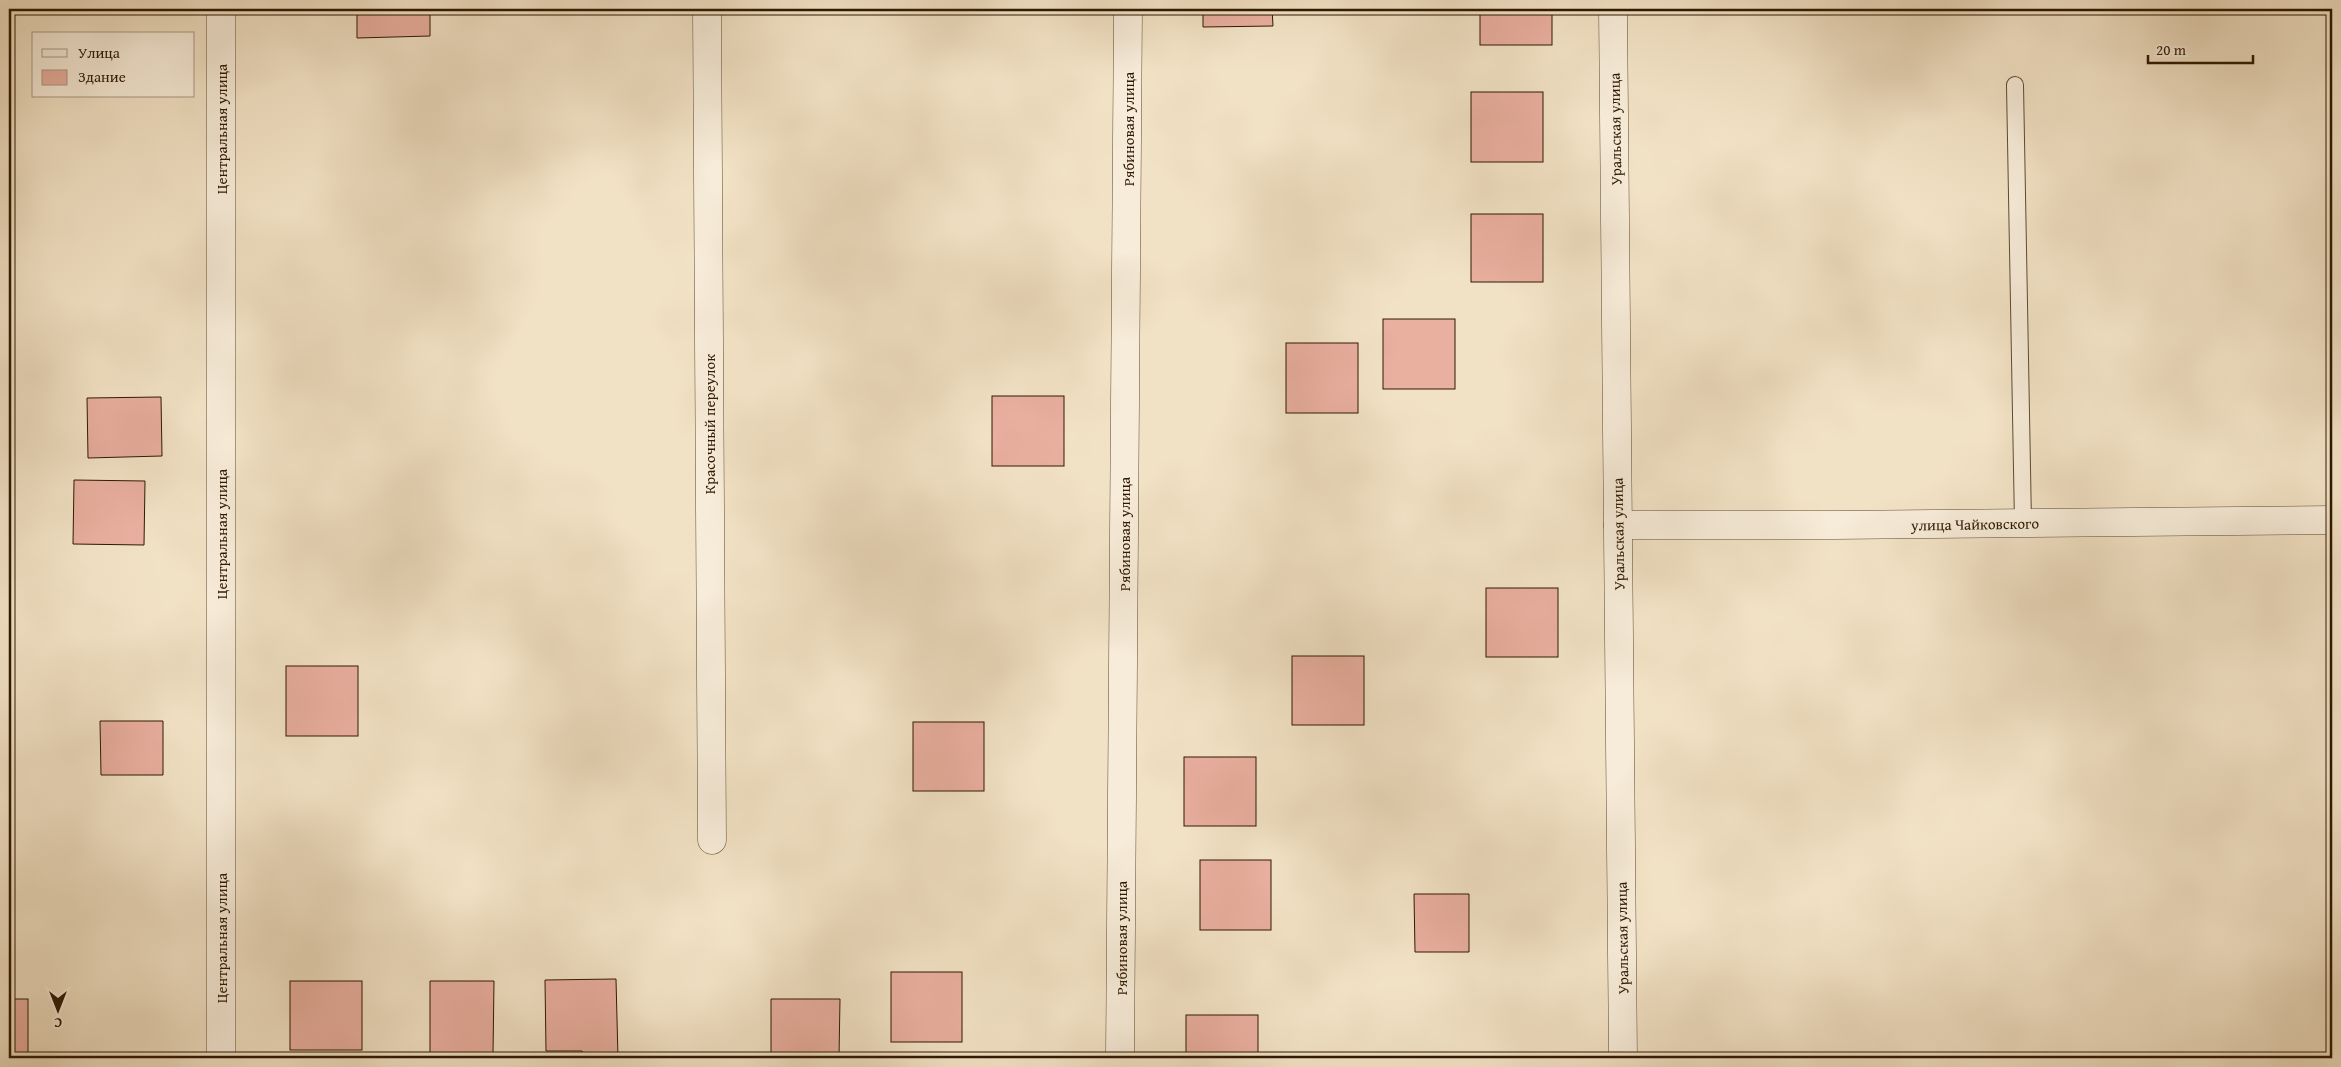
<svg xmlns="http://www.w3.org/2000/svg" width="2341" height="1067" font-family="'Gentium Book Plus',serif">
<rect width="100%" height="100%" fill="#f2e2c5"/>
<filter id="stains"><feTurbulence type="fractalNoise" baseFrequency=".004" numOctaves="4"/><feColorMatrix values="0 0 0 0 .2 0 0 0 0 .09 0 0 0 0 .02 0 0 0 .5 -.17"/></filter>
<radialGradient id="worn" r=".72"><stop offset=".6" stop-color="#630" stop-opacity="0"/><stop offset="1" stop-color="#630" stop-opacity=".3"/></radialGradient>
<g fill="#e9af9f" stroke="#2e1902">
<polygon points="357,9 430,9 430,36 357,38"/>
<polygon points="1203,9 1272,9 1273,26 1203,27"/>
<rect x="1480" y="9" width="72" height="36"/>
<rect x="1471" y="92" width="72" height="70"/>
<rect x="1471" y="214" width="72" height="68"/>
<rect x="1383" y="319" width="72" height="70"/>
<rect x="1286" y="343" width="72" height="70"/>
<rect x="992" y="396" width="72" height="70"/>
<polygon points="161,397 162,456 88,458 87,398"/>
<polygon points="74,480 145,481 144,545 73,544"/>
<rect x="1486" y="588" width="72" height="69"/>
<rect x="1292" y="656" width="72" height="69"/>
<rect x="286" y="666" width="72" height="70"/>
<polygon points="100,721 163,721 163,775 101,775"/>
<rect x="913" y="722" width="71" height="69"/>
<rect x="1184" y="757" width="72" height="69"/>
<rect x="1200" y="860" width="71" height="70"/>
<polygon points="1414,894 1469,894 1469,952 1415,952"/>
<rect x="891" y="972" width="71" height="70"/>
<polygon points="616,979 618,1058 583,1058 582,1051 546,1051 545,980"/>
<rect x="290" y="981" width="72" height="69"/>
<polygon points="430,981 494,981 493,1054 430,1054"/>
<rect x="9" y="999" width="19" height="59"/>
<polygon points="771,999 840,999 839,1058 771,1058"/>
<rect x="1186" y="1015" width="72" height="43"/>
</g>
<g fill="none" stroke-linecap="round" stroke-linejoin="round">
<defs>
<polyline id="service" points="2015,85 2023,523"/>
<g id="minor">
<polyline points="221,9 221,1058"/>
<polyline points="707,9 712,840"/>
<polyline points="1613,9 1623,1058"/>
<polyline points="1618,525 1834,525 2332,520"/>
<polyline points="1120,1058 1128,9"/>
</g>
</defs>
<use href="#service" stroke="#5f4b33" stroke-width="18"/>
<use href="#minor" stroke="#5f4b33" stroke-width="29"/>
<use href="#service" stroke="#f7ecd9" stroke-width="16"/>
<use href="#minor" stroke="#f7ecd9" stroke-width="28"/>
</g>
<g text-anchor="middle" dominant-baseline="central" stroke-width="4" stroke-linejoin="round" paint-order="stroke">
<g font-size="15" fill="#2e1902" stroke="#f7ecd9">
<text transform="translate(221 129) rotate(-90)">Центральная улица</text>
<text transform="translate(1128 129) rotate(-90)">Рябиновая улица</text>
<text transform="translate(1615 129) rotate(-91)">Уральская улица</text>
<text transform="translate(709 424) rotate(-90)">Красочный переулок</text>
<text transform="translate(1975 524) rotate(-1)">улица Чайковского</text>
<text transform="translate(221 534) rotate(-90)">Центральная улица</text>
<text transform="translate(1124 534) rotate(-90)">Рябиновая улица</text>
<text transform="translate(1618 534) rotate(-91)">Уральская улица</text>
<text transform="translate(221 938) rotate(-90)">Центральная улица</text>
<text transform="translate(1121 938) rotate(-90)">Рябиновая улица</text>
<text transform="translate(1622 938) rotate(-91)">Уральская улица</text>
</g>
</g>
<rect width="2341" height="1067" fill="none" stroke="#f2e2c5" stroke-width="30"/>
<rect x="10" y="10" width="2321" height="1047" fill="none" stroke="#2e1902" stroke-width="2.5"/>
<rect x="15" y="15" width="2311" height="1037" fill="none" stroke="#2e1902"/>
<rect x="32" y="32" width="162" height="65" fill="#f7ecd9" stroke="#a79883"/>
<rect x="42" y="49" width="25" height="8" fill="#f7ecd9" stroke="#a79883"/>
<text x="78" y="58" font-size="15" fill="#2e1902">Улица</text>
<rect x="42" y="70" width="25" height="15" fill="#e9af9f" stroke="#a79883"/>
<text x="78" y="82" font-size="15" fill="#2e1902">Здание</text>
<g transform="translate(58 1010) rotate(180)" stroke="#f7ecd9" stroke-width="4" paint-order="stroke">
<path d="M0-4L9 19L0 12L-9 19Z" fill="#2e1902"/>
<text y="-8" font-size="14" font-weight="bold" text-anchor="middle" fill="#2e1902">С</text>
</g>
<path d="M2148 55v8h105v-8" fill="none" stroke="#2e1902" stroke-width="2.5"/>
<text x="2156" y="55" font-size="15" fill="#2e1902" stroke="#f7ecd9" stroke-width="4" paint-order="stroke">20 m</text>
<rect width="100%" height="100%" filter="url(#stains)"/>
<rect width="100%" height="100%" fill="url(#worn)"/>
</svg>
